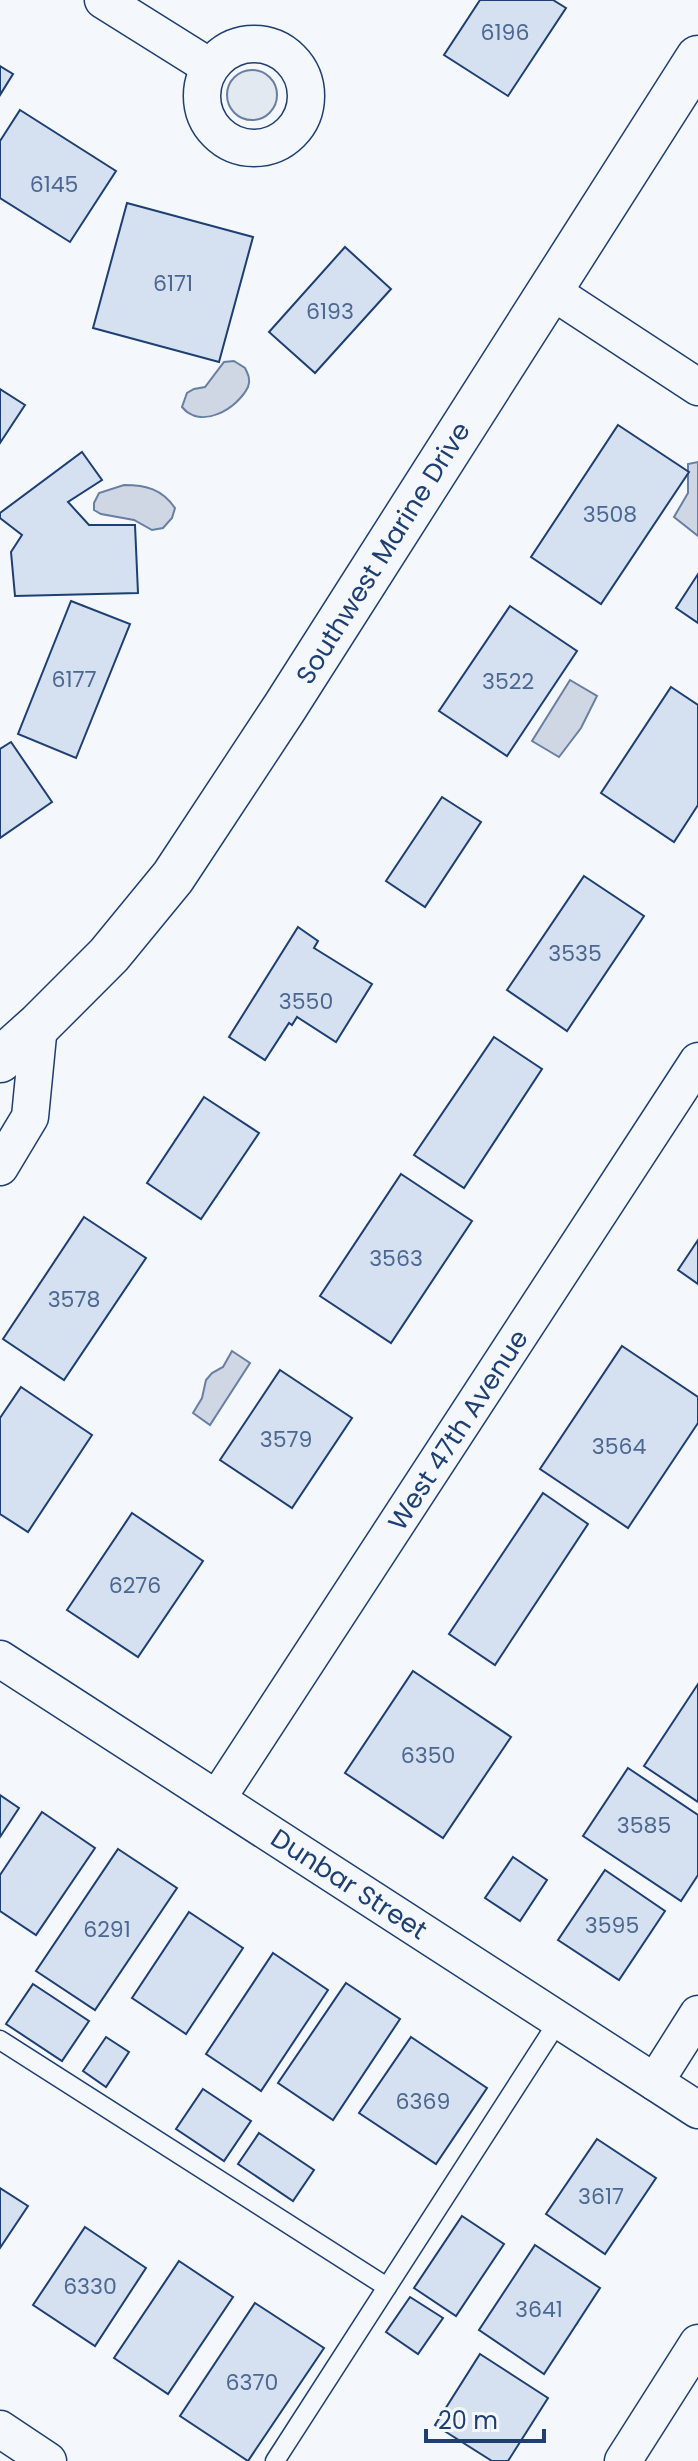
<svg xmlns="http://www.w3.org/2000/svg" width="698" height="2461" font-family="Poppins,sans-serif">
<rect width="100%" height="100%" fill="#f4f7fb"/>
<circle fill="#e3e9f0" stroke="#687fa3" stroke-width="2" cx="252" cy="95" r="25"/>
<g fill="#cfd7e4" stroke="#687fa3" stroke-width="2">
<path d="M 234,361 L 245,368 C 248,374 251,380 248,387 C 237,409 201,430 182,407 L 187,393 L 194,389 L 205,387 L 224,362 Z"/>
<polygon points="698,462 698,536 674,517 688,493 688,464"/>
<path d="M 124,485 C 146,485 162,489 175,508 L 172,518 L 163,528 L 152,530 L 134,520 L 101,514 L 94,510 L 94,503 L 99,493 Z"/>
<polygon points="570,680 597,696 581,728 559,757 532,741"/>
<polygon points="232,1351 250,1363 210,1425 193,1413 202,1398 206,1380 212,1373 223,1367"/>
</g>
<g fill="#d5e0f0" stroke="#1d3f73" stroke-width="2">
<polygon points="480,0 553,0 566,8 508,96 444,55"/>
<polygon points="0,66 13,74 0,95"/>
<polygon points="20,110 116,171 70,242 0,198 0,141"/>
<polygon points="127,203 253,237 219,362 93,328"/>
<polygon points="345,247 391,289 315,373 269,332"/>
<polygon points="0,389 25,405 0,443"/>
<polygon points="618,425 689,472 601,604 531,557"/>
<polygon points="82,452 102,480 68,502 89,525 135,525 138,593 15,596 11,552 22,535 0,518 0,513"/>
<polygon points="698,574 698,623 676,608"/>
<polygon points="71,601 130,624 76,758 18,734"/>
<polygon points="510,606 577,651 507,756 439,711"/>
<polygon points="671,687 698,705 698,805 674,842 601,793"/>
<polygon points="11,742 52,802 0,838 0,749"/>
<polygon points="442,797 481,822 425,907 386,881"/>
<polygon points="584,876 644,916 567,1031 507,990"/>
<polygon points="298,927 318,941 314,948 372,984 336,1042 297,1017 292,1025 289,1023 265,1060 229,1037"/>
<polygon points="494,1037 542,1069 464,1188 414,1155"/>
<polygon points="204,1097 259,1133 201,1219 147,1183"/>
<polygon points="401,1174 472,1221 391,1343 320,1296"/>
<polygon points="84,1217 146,1258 64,1380 3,1339"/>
<polygon points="698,1240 698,1284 678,1270"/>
<polygon points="622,1346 698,1397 698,1423 628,1528 540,1469"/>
<polygon points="280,1370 352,1418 292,1508 220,1460"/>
<polygon points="21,1387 92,1435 28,1532 0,1514 0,1418"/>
<polygon points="543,1493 588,1524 495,1665 449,1634"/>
<polygon points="132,1513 203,1561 138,1657 67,1610"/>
<polygon points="413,1671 511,1737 443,1838 345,1773"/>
<polygon points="698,1684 698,1802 644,1766"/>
<polygon points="628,1768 698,1815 698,1875 681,1901 583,1836"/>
<polygon points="0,1795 19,1808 0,1837"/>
<polygon points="42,1812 95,1848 36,1935 0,1911 0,1875"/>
<polygon points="118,1849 177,1888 95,2010 36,1971"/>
<polygon points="513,1857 547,1880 520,1921 485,1898"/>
<polygon points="605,1870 665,1911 619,1980 558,1940"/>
<polygon points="189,1912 243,1948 186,2034 132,1998"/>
<polygon points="273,1953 328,1990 261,2091 206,2054"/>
<polygon points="346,1983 400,2019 333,2120 278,2083"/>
<polygon points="33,1984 89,2021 62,2061 6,2024"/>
<polygon points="106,2037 129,2052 106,2087 83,2071"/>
<polygon points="411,2037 487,2088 436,2164 359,2113"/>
<polygon points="203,2089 251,2121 224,2161 176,2129"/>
<polygon points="259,2133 314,2170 293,2201 238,2164"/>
<polygon points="597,2139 656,2178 605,2254 546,2214"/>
<polygon points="0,2188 28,2206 0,2248"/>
<polygon points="462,2216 504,2244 456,2316 414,2288"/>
<polygon points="85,2227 146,2268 95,2346 33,2305"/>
<polygon points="535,2245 600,2288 544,2374 479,2330"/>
<polygon points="179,2261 233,2297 168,2394 114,2358"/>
<polygon points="410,2297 443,2318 418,2354 386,2332"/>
<polygon points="255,2303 324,2348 248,2461 180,2416"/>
<polygon points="480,2354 548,2398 508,2461 492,2461 435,2425"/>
</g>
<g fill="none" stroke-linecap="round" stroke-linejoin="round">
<defs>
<g id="service">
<polyline points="0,2040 387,2287"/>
<polyline points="275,2461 559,2020"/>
</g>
<g id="minor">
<polyline points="103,0 210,67"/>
<circle cx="254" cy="96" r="52"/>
<polyline points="550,290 698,387"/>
<polyline points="0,1167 30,1117 39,1025"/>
<polyline points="0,1659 698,2110"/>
<polyline points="217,1799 698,1061"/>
<polyline points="655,2082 698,2014"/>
<polyline points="0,2429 48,2461"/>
<polyline points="623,2461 698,2343"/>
</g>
<polyline id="secondary" points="0,1060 39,1025 109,955 173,877 285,707 698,58"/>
</defs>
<use href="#service" stroke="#1d3f73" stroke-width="21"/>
<use href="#minor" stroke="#1d3f73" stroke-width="39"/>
<use href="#secondary" stroke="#1d3f73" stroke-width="47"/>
<use href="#service" stroke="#f4f7fb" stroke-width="18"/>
<use href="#minor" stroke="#f4f7fb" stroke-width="36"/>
<use href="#secondary" stroke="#f4f7fb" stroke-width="44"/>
</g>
<g text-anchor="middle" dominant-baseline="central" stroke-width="6" stroke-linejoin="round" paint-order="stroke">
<g font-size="22" fill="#4b6792">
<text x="505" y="32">6196</text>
<text x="54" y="184">6145</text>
<text x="173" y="283">6171</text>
<text x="330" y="311">6193</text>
<text x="610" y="514">3508</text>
<text x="74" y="679">6177</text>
<text x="508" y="681">3522</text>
<text x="575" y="953">3535</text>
<text x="306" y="1001">3550</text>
<text x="396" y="1258">3563</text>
<text x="74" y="1299">3578</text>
<text x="286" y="1439">3579</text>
<text x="619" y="1446">3564</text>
<text x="135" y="1585">6276</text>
<text x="428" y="1755">6350</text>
<text x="644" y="1825">3585</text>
<text x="612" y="1925">3595</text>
<text x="107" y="1929">6291</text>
<text x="423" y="2101">6369</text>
<text x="601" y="2196">3617</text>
<text x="90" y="2286">6330</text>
<text x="539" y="2309">3641</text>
<text x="252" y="2382">6370</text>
</g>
<g font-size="26" fill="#1d3f73" stroke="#f4f7fb">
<text transform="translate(383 553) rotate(-58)">Southwest Marine Drive</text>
<text transform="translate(458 1430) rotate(-57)">West 47th Avenue</text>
<text transform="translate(349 1884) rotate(33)">Dunbar Street</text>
</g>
</g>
<path d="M426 2429v12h118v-12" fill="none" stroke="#1d3f73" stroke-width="4"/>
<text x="438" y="2429" font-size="24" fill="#1d3f73" stroke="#f4f7fb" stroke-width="6" paint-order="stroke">20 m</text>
</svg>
